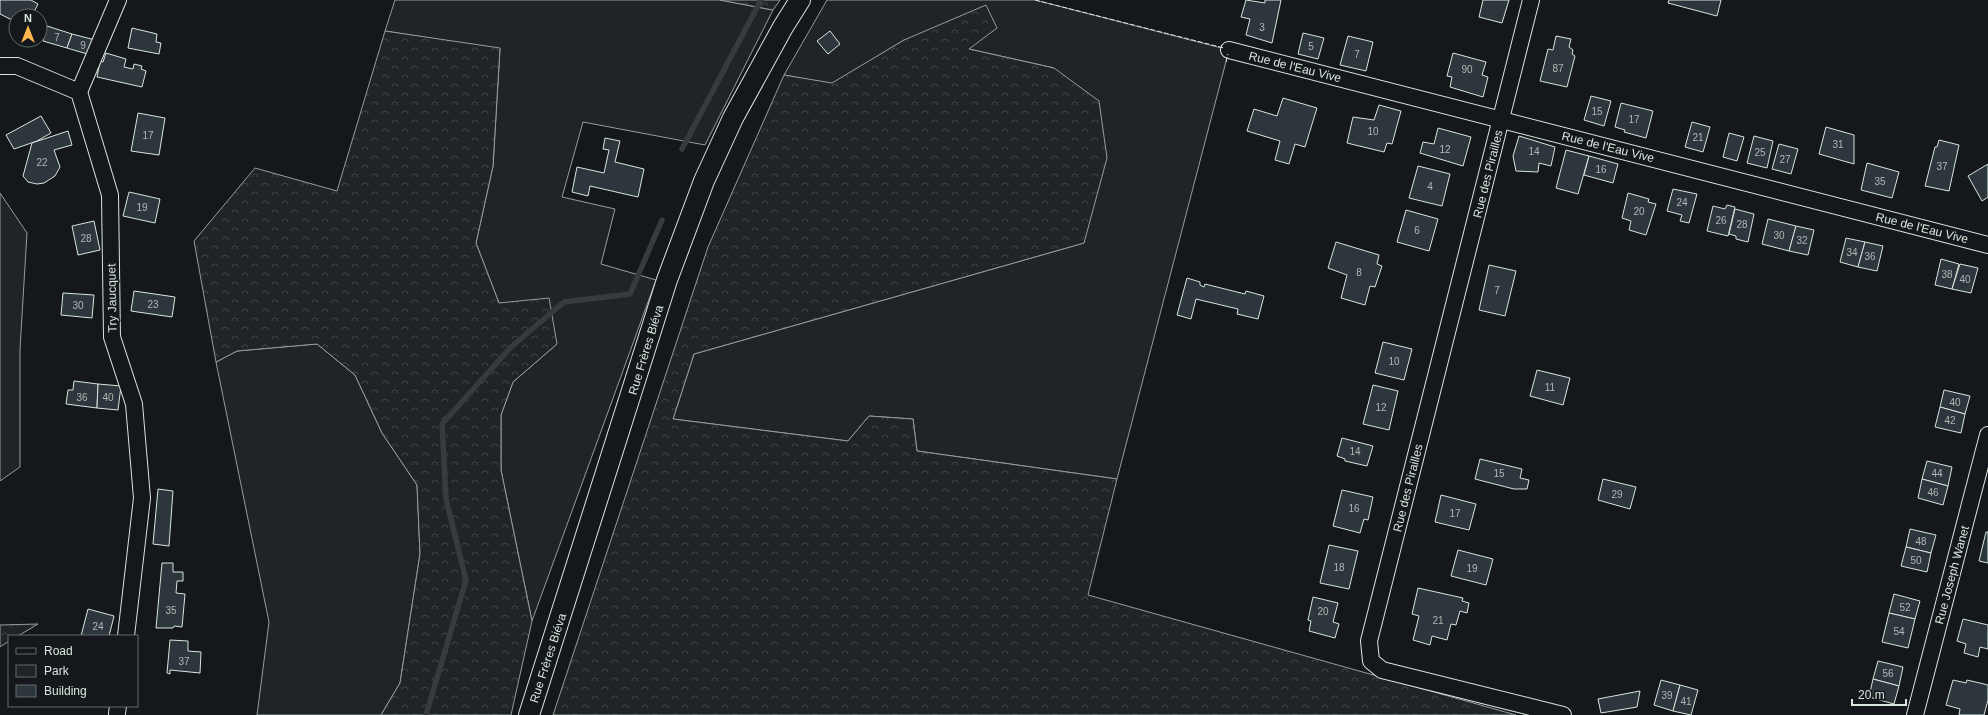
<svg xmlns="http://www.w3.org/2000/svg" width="1988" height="715" font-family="Arial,sans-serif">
<defs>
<pattern id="forest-crowns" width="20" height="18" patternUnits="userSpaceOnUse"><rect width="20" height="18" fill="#202428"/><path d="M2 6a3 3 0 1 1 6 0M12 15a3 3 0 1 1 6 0" fill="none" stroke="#404447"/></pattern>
</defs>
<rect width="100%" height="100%" fill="#14181c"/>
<g fill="#202428" stroke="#939e99">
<polygon points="395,0 720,0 773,10 705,145 583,122 562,197 615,209 601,264 656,280 532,621 501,470 501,415 513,382 557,344 499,303 476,243 493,166 500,49 385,31"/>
<polygon points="827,0 1035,0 1229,50 1117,479 917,451 913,419 869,416 848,441 673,419 694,354 1084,243 1054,68 969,49 904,40 832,84 784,75"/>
<polygon points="0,193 27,233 20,349 20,467 0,481"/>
<polygon points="317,344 355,375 382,433 417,485 420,554 400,683 381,715 257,715 269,622 216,362 237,351"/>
</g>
<g fill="url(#forest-crowns)" stroke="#939e99">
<polygon points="720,0 780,0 773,10"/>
<polygon points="986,5 997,28 969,49 1054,68 1099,101 1107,158 1084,243 694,354 673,419 848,441 869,416 913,419 917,451 1117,479 1088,595 1516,715 553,715 708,247 784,75 832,83 904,40"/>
<polygon points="385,31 500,48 493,166 476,243 499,303 549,298 557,344 513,382 501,415 501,470 532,621 511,715 381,715 400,683 420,554 417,485 382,433 355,375 317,344 237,351 216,362 194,241 255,168 337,191"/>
<polygon points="38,624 18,636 9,636 9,641 0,647 0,625"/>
</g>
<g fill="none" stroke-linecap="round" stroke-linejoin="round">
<g stroke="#363b3e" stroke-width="5.5">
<polyline points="682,149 761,0"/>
<polyline points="426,715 466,580 446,499 442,424 511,347 564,302 630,294 662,220"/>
</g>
</g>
<g fill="#2c363c" stroke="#d8e6dc">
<polygon points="0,0 31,0 38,4 32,16 16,16 16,22 0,14"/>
<polygon points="1246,0 1265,3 1265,0 1281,0 1272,43 1246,35 1250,19 1241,17"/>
<polygon points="1483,0 1509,0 1502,23 1479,17"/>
<polygon points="1669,0 1721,0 1717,16 1668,3"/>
<polygon points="47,26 72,34 67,48 43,41"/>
<polygon points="132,28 157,34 156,42 161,43 159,54 128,48"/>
<polygon points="830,31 840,44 828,54 817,41"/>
<polygon points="1303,33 1324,38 1318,59 1298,54"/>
<polygon points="72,34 99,41 94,56 67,48"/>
<polygon points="1348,36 1373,42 1366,71 1340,65"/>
<polygon points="1556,36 1571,39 1569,47 1573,50 1572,54 1575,56 1567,87 1540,81 1548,49 1553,50"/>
<polygon points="106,53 126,59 124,67 133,69 134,64 142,66 141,69 146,71 142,87 97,77 100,61 103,62"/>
<polygon points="1453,53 1486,62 1482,75 1488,77 1483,97 1450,87 1452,77 1447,76"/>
<polygon points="1591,96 1611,101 1604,126 1584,120"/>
<polygon points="1283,98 1317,108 1305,147 1295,144 1289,164 1275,160 1280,141 1247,131 1254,109 1277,116"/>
<polygon points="1621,103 1653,111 1646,138 1624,132 1625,130 1615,127"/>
<polygon points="1379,105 1401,111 1392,144 1387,143 1384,152 1347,143 1353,117 1374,120"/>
<polygon points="138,113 165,118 159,155 131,151"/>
<polygon points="41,116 51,133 37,141 14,149 6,135"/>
<polygon points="1692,122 1710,127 1703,152 1685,147"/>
<polygon points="1826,127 1854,135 1854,164 1819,154"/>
<polygon points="1438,128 1471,137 1463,166 1420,153 1423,142 1434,144"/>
<polygon points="68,131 72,145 54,150 60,167 55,176 44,183 37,184 28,182 23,176 32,143"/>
<polygon points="1729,133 1744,137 1737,161 1723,157"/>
<polygon points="1519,136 1555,147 1551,166 1539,163 1538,172 1516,171 1513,156"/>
<polygon points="1754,136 1773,141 1767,168 1747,163"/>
<polygon points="605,138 620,141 615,162 644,169 638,197 590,186 588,196 572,192 577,167 604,173 609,150 603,149"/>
<polygon points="1939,140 1959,145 1949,191 1925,186 1935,147 1937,147"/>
<polygon points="1779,144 1798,149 1791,174 1772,169"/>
<polygon points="1566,150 1589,156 1578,194 1556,188"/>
<polygon points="1589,156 1618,164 1613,183 1584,175"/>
<polygon points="1867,163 1899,172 1892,198 1861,190"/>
<polygon points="1988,164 1988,197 1982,201 1968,176"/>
<polygon points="1418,166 1450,174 1442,206 1409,198"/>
<polygon points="1673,189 1697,194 1689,223 1680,221 1682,215 1667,211"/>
<polygon points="129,192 160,199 155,223 123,216"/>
<polygon points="1628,193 1649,199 1648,202 1656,204 1646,235 1629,230 1631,221 1622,218"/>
<polygon points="1727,205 1735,207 1728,236 1707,231 1713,206 1725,209"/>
<polygon points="1735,209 1754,214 1748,242 1736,239 1736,236 1729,234"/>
<polygon points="1406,210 1438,219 1429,251 1397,242"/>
<polygon points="1768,219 1796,226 1789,251 1762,244"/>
<polygon points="94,221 100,250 78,255 72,226"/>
<polygon points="1796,226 1814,230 1808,255 1789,251"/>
<polygon points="1846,238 1865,242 1858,267 1840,262"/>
<polygon points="1336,242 1379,255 1377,264 1382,266 1375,287 1370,286 1365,305 1341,298 1347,275 1328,268"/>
<polygon points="1865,242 1883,246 1877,271 1858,267"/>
<polygon points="1941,259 1959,264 1952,289 1935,285"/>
<polygon points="1960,264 1978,268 1971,293 1952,289"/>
<polygon points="1489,265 1516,271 1505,316 1479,310"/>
<polygon points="1187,278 1200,282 1200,285 1204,287 1205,284 1245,294 1246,291 1264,296 1258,319 1237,314 1238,309 1196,299 1191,319 1177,315"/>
<polygon points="134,291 175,297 172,317 131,311"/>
<polygon points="63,293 94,295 92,318 61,315"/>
<polygon points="1383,342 1412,349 1404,380 1375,373"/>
<polygon points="1537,370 1570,378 1563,405 1530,396"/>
<polygon points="74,381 98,384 97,408 66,404 68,390 73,390"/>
<polygon points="98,384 121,386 118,410 97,408"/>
<polygon points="1373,385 1398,391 1389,430 1363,424"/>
<polygon points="1944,390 1970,396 1965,414 1940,407"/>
<polygon points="1940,407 1965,414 1961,433 1935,427"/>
<polygon points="1342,438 1373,446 1367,466 1345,461 1345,459 1337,456"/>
<polygon points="1480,459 1522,469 1520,478 1529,480 1527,489 1514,489 1475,479"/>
<polygon points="1927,461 1952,467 1948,486 1922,479"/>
<polygon points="1603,479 1636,487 1630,509 1598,500"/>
<polygon points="1922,479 1948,486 1943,505 1918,498"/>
<polygon points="158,489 173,491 169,546 153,544"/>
<polygon points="1342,490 1373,497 1368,520 1364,519 1360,533 1333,526"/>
<polygon points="1441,495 1476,504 1469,530 1435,522"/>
<polygon points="1910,529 1936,535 1931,553 1906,547"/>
<polygon points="1986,532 1988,532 1988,563 1979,561"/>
<polygon points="1329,545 1358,551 1349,589 1320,583"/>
<polygon points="1906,547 1931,553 1927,572 1901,566"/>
<polygon points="1458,550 1493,559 1486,585 1451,576"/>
<polygon points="162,563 173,563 173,572 183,572 183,581 177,581 176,593 185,594 182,627 174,626 173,628 156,628"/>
<polygon points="1418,588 1463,598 1462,601 1469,603 1467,613 1460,611 1456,625 1451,624 1447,640 1432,636 1430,645 1413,640 1419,616 1412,614"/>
<polygon points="1894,594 1920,601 1915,619 1889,613"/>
<polygon points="1313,597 1338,603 1333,622 1339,624 1335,638 1309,631 1311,621 1308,620"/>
<polygon points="88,609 114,616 109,636 81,636"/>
<polygon points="1889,613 1915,619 1908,648 1882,642"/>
<polygon points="1963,619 1988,625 1988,649 1980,647 1978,657 1964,653 1966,644 1957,641"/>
<polygon points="170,640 188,641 188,651 201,652 200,673 170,670 170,674 167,673"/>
<polygon points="1878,661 1903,667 1899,686 1873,679"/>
<polygon points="1873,679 1899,686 1894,704 1869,697"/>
<polygon points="1661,680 1680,685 1673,711 1654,705"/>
<polygon points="1953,680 1966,683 1967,680 1988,685 1988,700 1984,715 1959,715 1960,709 1946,705"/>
<polygon points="1680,685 1698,690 1691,715 1673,711"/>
<polygon points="1640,691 1637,707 1601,713 1598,699"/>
</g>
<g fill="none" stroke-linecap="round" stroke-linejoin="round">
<defs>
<g id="minor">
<polyline points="1531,0 1369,641 1371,661 1382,670 1563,715"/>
<polyline points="1229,50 1988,245"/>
<polyline points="0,66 17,66 79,92 110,195 112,337 134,404 142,498 126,636"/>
<polyline points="79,92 118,0"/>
<polyline points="117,713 118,706"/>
<polyline points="1915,715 1988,435"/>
</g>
<polyline id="tertiary" points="529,715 667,280 704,181 733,118 783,27 800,0"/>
</defs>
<use href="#minor" stroke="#d8e6dc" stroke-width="18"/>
<use href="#tertiary" stroke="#d8e6dc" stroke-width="22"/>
<use href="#minor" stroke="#14181c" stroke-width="16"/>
<use href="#tertiary" stroke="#14181c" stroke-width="20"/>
<g stroke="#d8e6dc" stroke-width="1" stroke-dasharray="5 2" stroke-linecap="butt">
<polyline points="1035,0 1224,48"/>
<polyline points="1226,62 1228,54"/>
</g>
</g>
<g text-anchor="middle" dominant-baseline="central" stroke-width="3" stroke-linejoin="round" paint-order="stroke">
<g font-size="10" fill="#adbab4">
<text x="1262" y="27">3</text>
<text x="57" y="37">7</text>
<text x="83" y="45">9</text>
<text x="1311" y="46">5</text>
<text x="1357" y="54">7</text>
<text x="1558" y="68">87</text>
<text x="1467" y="69">90</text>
<text x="1597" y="111">15</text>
<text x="1634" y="119">17</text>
<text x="1373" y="131">10</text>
<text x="148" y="135">17</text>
<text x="1698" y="137">21</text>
<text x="1838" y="144">31</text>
<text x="1445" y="149">12</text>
<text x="1534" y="151">14</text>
<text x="1760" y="152">25</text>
<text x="1785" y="159">27</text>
<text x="42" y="162">22</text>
<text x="1942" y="166">37</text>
<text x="1601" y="169">16</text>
<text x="1880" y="181">35</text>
<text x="1430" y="186">4</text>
<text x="1682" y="202">24</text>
<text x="142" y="207">19</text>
<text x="1639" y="211">20</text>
<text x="1721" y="220">26</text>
<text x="1742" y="224">28</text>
<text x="1417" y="230">6</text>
<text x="1779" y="235">30</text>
<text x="86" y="238">28</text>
<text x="1802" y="240">32</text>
<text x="1852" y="252">34</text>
<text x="1870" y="256">36</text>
<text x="1359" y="272">8</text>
<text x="1947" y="274">38</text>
<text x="1965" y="279">40</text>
<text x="1497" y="290">7</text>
<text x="153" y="304">23</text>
<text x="78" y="305">30</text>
<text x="1394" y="361">10</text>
<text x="1550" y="387">11</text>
<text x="82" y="397">36</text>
<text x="108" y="397">40</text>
<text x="1955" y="402">40</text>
<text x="1381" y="407">12</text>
<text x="1950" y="420">42</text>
<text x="1355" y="451">14</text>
<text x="1499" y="473">15</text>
<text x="1937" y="473">44</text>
<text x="1933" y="492">46</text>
<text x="1617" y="494">29</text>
<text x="1354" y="508">16</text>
<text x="1455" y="513">17</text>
<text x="1921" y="541">48</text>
<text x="1916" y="560">50</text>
<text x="1339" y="567">18</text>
<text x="1472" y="568">19</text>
<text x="1905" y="607">52</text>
<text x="171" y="610">35</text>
<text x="1323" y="611">20</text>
<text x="1438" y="620">21</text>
<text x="98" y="626">24</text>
<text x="1899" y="631">54</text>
<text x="184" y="661">37</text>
<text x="1888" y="673">56</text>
<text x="1667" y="695">39</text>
<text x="1686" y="701">41</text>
</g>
<g font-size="12" fill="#d8e6dc" stroke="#14181c">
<text transform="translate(1295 67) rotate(14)">Rue de l'Eau Vive</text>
<text transform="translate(1608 147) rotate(14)">Rue de l'Eau Vive</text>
<text transform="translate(1488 174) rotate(-76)">Rue des Pirailles</text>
<text transform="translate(1922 228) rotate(14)">Rue de l'Eau Vive</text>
<text transform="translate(112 298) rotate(-91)">Try Jaucquet</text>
<text transform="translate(646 350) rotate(-73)">Rue Frères Biéva</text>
<text transform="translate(1408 488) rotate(-76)">Rue des Pirailles</text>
<text transform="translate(1952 575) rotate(-75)">Rue Joseph Wanet</text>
<text transform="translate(548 658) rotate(-72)">Rue Frères Biéva</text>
</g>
</g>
<rect x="8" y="635" width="130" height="72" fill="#14181c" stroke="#626a69"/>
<rect x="16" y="648" width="20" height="6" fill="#14181c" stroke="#626a69"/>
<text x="44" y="655" font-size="12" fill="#d8e6dc">Road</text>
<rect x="16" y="665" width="20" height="12" fill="#202428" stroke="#626a69"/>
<text x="44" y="675" font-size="12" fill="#d8e6dc">Park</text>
<rect x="16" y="685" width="20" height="12" fill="#2c363c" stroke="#626a69"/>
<text x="44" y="695" font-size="12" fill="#d8e6dc">Building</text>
<g transform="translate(28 28)"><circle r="19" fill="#14181c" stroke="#626a69"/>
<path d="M0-3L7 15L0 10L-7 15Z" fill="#ffb74d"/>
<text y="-6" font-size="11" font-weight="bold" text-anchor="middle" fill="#d8e6dc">N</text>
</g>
<path d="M1852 699v6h54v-6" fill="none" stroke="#d8e6dc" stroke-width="2"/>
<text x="1858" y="699" font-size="12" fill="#d8e6dc" stroke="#14181c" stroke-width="3" paint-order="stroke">20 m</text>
</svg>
